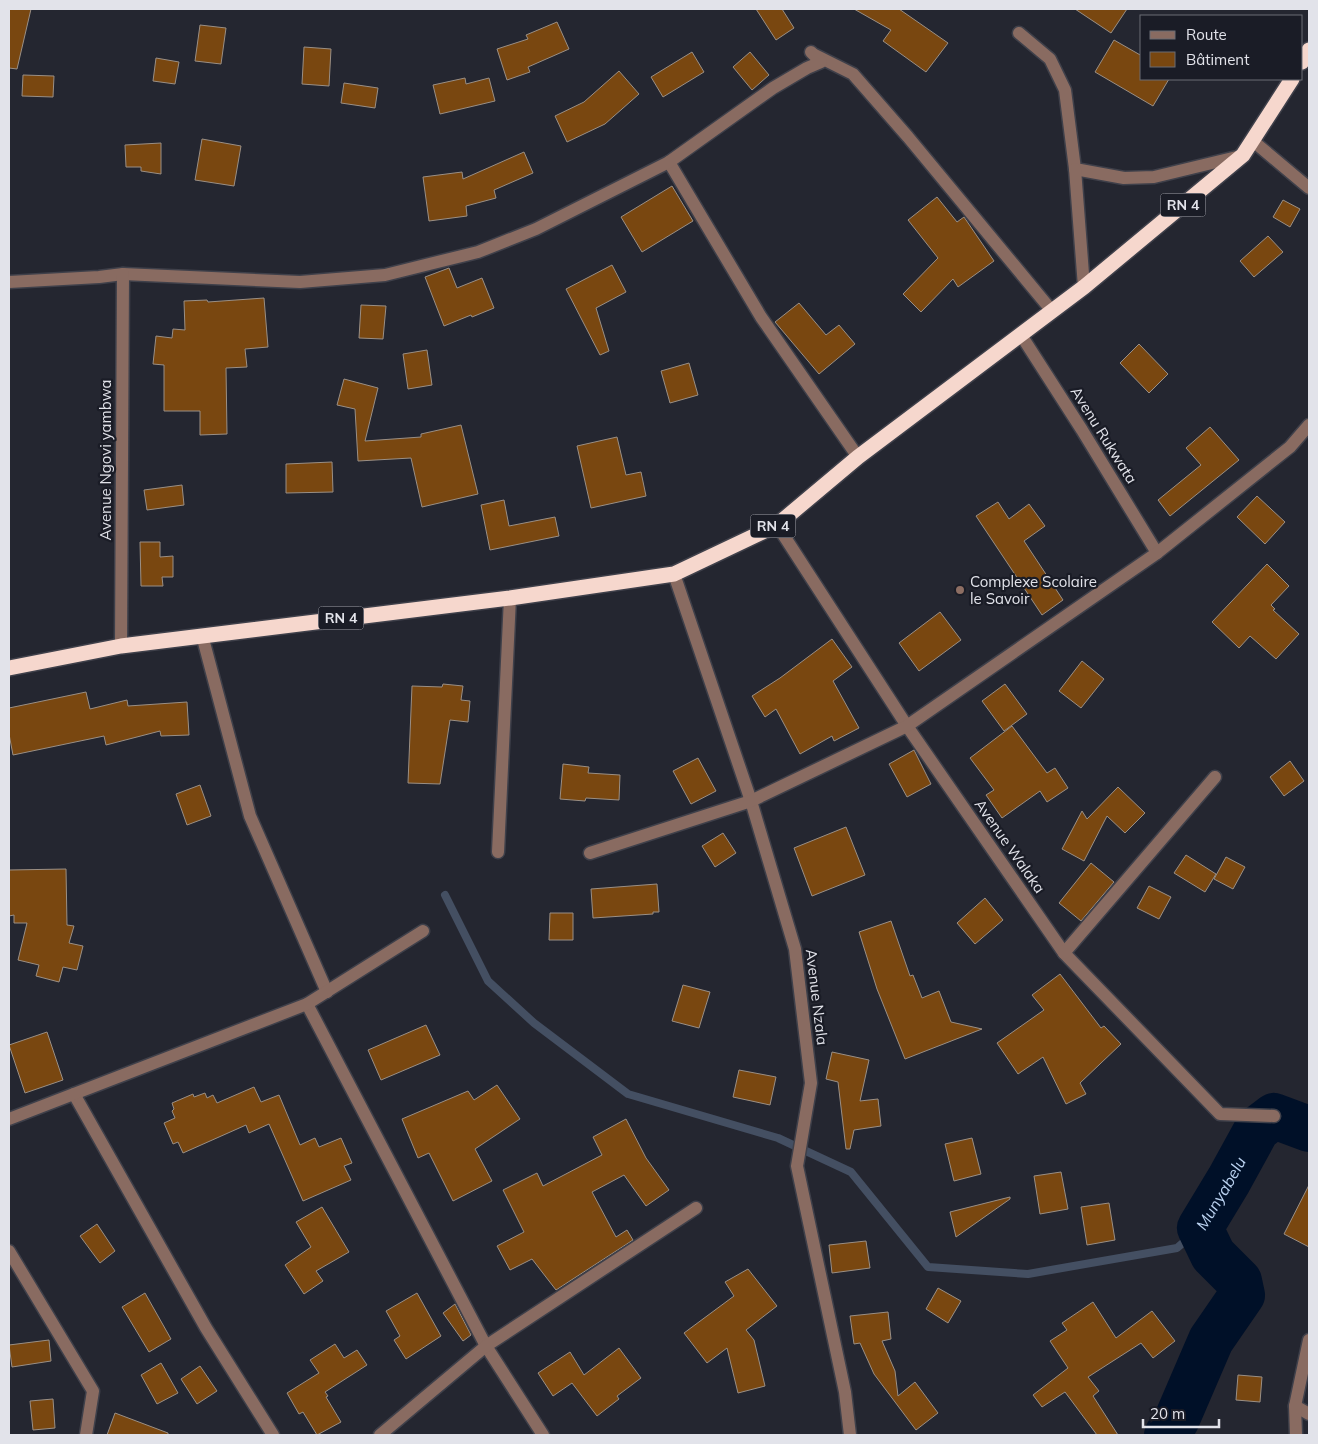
<svg xmlns="http://www.w3.org/2000/svg" width="1318" height="1444" font-family="Mulish,sans-serif">
<rect width="100%" height="100%" fill="#242630"/>
<g fill="none" stroke-linecap="round" stroke-linejoin="round">
<polyline stroke="#444f62" stroke-width="8" points="445,895 488,981 534,1023 628,1094 778,1138 851,1172 928,1267 1028,1274 1177,1248 1200,1228"/>
<path stroke="#001028" stroke-width="46" id="s1" d="M 1167,1435 L 1177,1419 L 1211,1340 L 1242,1295 L 1239,1281 L 1213,1255 L 1200,1228 L 1229,1180 L 1257,1129 L 1274,1116 L 1309,1129"/>
</g>
<g fill="#794710" stroke="#9a8f85">
<polygon points="9,9 31,9 17,69 9,68"/>
<polygon points="756,9 782,9 794,28 776,40"/>
<polygon points="854,9 899,9 948,43 926,72 883,41 891,30"/>
<polygon points="1075,9 1127,9 1111,33"/>
<polygon points="557,22 569,49 528,67 530,72 507,80 497,49 528,39 526,35"/>
<polygon points="200,25 226,28 221,64 195,61"/>
<polygon points="1114,40 1142,56 1142,79 1169,79 1153,106 1095,72"/>
<polygon points="304,47 331,49 329,86 302,84"/>
<polygon points="692,52 704,72 663,97 651,77"/>
<polygon points="750,52 769,75 752,90 733,67"/>
<polygon points="156,58 179,62 175,84 153,81"/>
<polygon points="619,71 639,94 605,124 567,142 555,116 584,102"/>
<polygon points="23,75 54,76 53,97 22,96"/>
<polygon points="465,78 466,84 489,78 495,101 440,114 433,85"/>
<polygon points="344,83 378,88 375,108 341,103"/>
<polygon points="202,139 241,146 234,186 195,180"/>
<polygon points="161,143 161,174 141,171 141,167 126,167 125,145"/>
<polygon points="524,152 533,173 494,190 496,198 466,206 467,216 429,221 423,177 462,172 463,179"/>
<polygon points="672,186 693,221 642,252 621,217"/>
<polygon points="937,197 957,222 964,217 994,261 958,287 953,279 921,312 903,294 938,258 908,220"/>
<polygon points="1283,200 1300,209 1290,227 1273,217"/>
<polygon points="1268,236 1283,252 1254,277 1240,261"/>
<polygon points="612,265 626,292 596,308 609,351 600,355 566,289"/>
<polygon points="449,268 457,288 482,278 494,308 472,317 471,315 444,326 425,277"/>
<polygon points="264,298 268,347 245,349 247,367 226,368 227,434 200,435 200,411 164,411 164,365 153,364 156,336 172,338 173,329 185,330 184,301 207,300 208,302"/>
<polygon points="799,303 826,335 839,325 855,344 819,374 775,322"/>
<polygon points="361,305 386,306 383,339 359,338"/>
<polygon points="1139,344 1168,374 1149,393 1120,363"/>
<polygon points="427,350 432,385 408,389 403,354"/>
<polygon points="689,363 698,395 670,403 661,371"/>
<polygon points="344,379 378,388 365,441 421,437 421,434 461,425 478,494 422,507 411,458 358,461 355,409 337,405"/>
<polygon points="1210,427 1239,460 1170,516 1158,500 1201,465 1186,448"/>
<polygon points="617,437 626,475 641,472 646,496 591,508 577,446"/>
<polygon points="332,462 333,492 286,493 286,464"/>
<polygon points="182,485 184,505 147,510 144,490"/>
<polygon points="1257,496 1285,522 1265,544 1237,517"/>
<polygon points="504,500 509,526 555,517 559,536 490,550 481,505"/>
<polygon points="998,502 1009,519 1029,504 1045,526 1024,541 1063,600 1042,615 976,516"/>
<polygon points="140,542 160,542 160,557 173,556 173,577 162,577 163,586 141,586"/>
<polygon points="1267,564 1289,586 1271,605 1275,609 1273,610 1299,634 1276,659 1250,636 1239,648 1212,622"/>
<polygon points="940,612 961,640 919,671 899,643"/>
<polygon points="832,639 852,667 833,681 859,728 834,741 832,736 800,754 776,709 765,717 752,696 780,678"/>
<polygon points="1082,661 1104,679 1081,708 1059,691"/>
<polygon points="443,684 463,686 461,700 470,701 468,722 450,720 440,784 408,783 412,686 442,687"/>
<polygon points="1005,684 1027,714 1004,731 982,701"/>
<polygon points="86,692 90,709 127,700 128,706 187,702 189,735 161,736 160,731 106,745 104,736 13,755 9,734 9,708"/>
<polygon points="1012,726 1047,773 1055,768 1068,788 1047,802 1040,791 1002,818 986,795 994,790 970,758"/>
<polygon points="914,750 931,784 907,797 889,764"/>
<polygon points="698,758 716,791 691,804 673,771"/>
<polygon points="1290,761 1304,781 1284,796 1270,777"/>
<polygon points="563,764 589,767 588,773 620,775 619,800 586,798 585,801 560,799"/>
<polygon points="200,785 211,816 187,825 176,794"/>
<polygon points="1118,787 1145,813 1125,833 1107,816 1084,861 1062,849 1082,811 1087,819"/>
<polygon points="846,827 865,875 812,896 794,848"/>
<polygon points="723,833 736,853 715,867 702,846"/>
<polygon points="1186,855 1216,874 1205,892 1174,873"/>
<polygon points="1226,857 1245,867 1233,889 1214,879"/>
<polygon points="1091,863 1114,882 1081,921 1059,903"/>
<polygon points="66,869 67,925 74,926 69,943 83,946 77,970 63,967 59,982 36,976 39,965 18,960 27,923 14,923 14,915 9,916 9,870"/>
<polygon points="657,884 659,912 653,912 653,914 593,918 591,889"/>
<polygon points="1149,886 1171,897 1159,919 1137,908"/>
<polygon points="985,898 1003,920 975,944 957,923"/>
<polygon points="550,913 573,913 573,940 549,940"/>
<polygon points="891,921 910,976 913,975 922,998 939,991 951,1022 982,1029 905,1059 877,989 859,932"/>
<polygon points="1060,974 1101,1028 1104,1026 1121,1044 1080,1083 1086,1094 1066,1104 1043,1057 1018,1074 997,1043 1044,1010 1032,995"/>
<polygon points="683,985 710,992 699,1028 672,1021"/>
<polygon points="426,1025 440,1055 381,1080 368,1050"/>
<polygon points="47,1032 63,1080 25,1093 9,1045"/>
<polygon points="832,1052 869,1060 860,1101 878,1099 881,1126 854,1130 850,1149 846,1149 838,1082 826,1079"/>
<polygon points="739,1070 776,1077 770,1105 733,1097"/>
<polygon points="497,1085 520,1119 475,1149 492,1181 453,1201 429,1153 418,1158 402,1119 468,1091 474,1100"/>
<polygon points="254,1087 261,1102 279,1095 300,1145 315,1138 319,1147 341,1138 352,1163 344,1166 351,1180 303,1201 269,1124 249,1133 246,1125 183,1153 178,1142 173,1144 164,1123 175,1118 172,1111 174,1109 172,1103 193,1094 194,1097 205,1093 207,1098 213,1095 217,1103"/>
<polygon points="626,1119 646,1158 669,1190 646,1206 624,1175 592,1192 616,1237 627,1230 633,1240 556,1290 532,1259 510,1270 497,1246 524,1232 503,1190 537,1173 543,1186 602,1155 593,1137"/>
<polygon points="972,1138 981,1174 954,1181 945,1144"/>
<polygon points="1061,1172 1068,1209 1040,1214 1034,1176"/>
<polygon points="1309,1185 1309,1247 1284,1234"/>
<polygon points="1010,1197 1010,1199 956,1237 950,1212"/>
<polygon points="1109,1203 1115,1240 1087,1245 1081,1207"/>
<polygon points="322,1207 349,1252 316,1271 323,1281 304,1294 285,1265 311,1247 296,1222"/>
<polygon points="97,1224 115,1251 100,1263 80,1236"/>
<polygon points="866,1241 870,1268 832,1273 829,1245"/>
<polygon points="748,1269 777,1306 746,1330 754,1340 765,1386 738,1393 727,1348 707,1363 684,1333 734,1296 725,1282"/>
<polygon points="938,1288 961,1301 948,1323 926,1309"/>
<polygon points="145,1293 171,1339 149,1352 122,1307"/>
<polygon points="417,1293 441,1336 406,1359 394,1340 400,1336 386,1311"/>
<polygon points="1093,1302 1116,1338 1152,1311 1175,1341 1153,1358 1141,1343 1088,1377 1099,1391 1093,1396 1118,1435 1097,1435 1065,1392 1042,1407 1033,1395 1068,1368 1050,1341 1067,1330 1062,1323"/>
<polygon points="455,1304 471,1335 463,1341 443,1313"/>
<polygon points="888,1312 891,1339 882,1341 895,1371 898,1396 915,1382 938,1413 916,1430 874,1374 860,1343 854,1344 850,1316"/>
<polygon points="49,1340 51,1361 12,1367 9,1345"/>
<polygon points="335,1344 344,1358 357,1350 367,1365 325,1392 328,1396 326,1397 341,1422 317,1435 303,1412 299,1414 287,1393 319,1373 310,1360"/>
<polygon points="619,1348 641,1378 617,1396 619,1399 597,1416 572,1383 553,1396 538,1373 570,1352 584,1375"/>
<polygon points="161,1363 178,1393 157,1404 141,1375"/>
<polygon points="200,1366 217,1391 197,1404 181,1379"/>
<polygon points="1238,1375 1262,1377 1260,1402 1236,1400"/>
<polygon points="53,1399 55,1428 33,1430 30,1401"/>
<polygon points="115,1413 168,1433 168,1435 107,1435"/>
</g>
<g fill="none" stroke-linecap="round" stroke-linejoin="round">
<defs>
<g id="minor">
<polyline points="1019,33 1050,59 1065,90 1075,169 1124,178 1154,177 1241,156"/>
<polyline points="815,55 853,74 908,137 1052,311"/>
<polyline points="1253,141 1309,188"/>
<polyline points="669,162 761,317 858,457"/>
<polyline points="1075,169 1084,287"/>
<polyline points="9,282 99,277 123,274 300,282 385,275 478,252 536,229 669,162 773,88 807,68 821,62 811,52"/>
<polyline points="1021,335 1082,430 1157,553"/>
<polyline points="777,525 907,726 1064,953 1220,1114 1274,1116"/>
<polyline points="674,574 751,801 795,949 811,1083 797,1166 845,1392 850,1435"/>
<polyline points="202,635 250,816 327,992"/>
<polyline points="121,646 123,274"/>
<polyline points="498,852 510,598"/>
<polyline points="590,853 751,801 907,726 1157,553 1290,447 1309,425"/>
<polyline points="1064,953 1215,777"/>
<polyline points="307,1004 486,1346 543,1435"/>
<polyline points="74,1094 206,1328 273,1435"/>
<polyline points="9,1119 307,1004 423,931"/>
<polyline points="9,1251 93,1391 86,1435"/>
<polyline points="1295,1406 1309,1414"/>
<polyline points="380,1435 486,1346 696,1208"/>
<polyline points="1296,1435 1295,1406 1309,1340"/>
</g>
<g id="highway">
<polyline points="1302,62 1309,50"/>
<polyline points="9,668 121,646 510,598 674,574 777,525 858,457 1084,287 1243,155 1292,79"/>
</g>
</defs>
<use href="#minor" stroke="#3f404a" stroke-width="15"/>
<use href="#highway" stroke="#3f404a" stroke-width="18"/>
<use href="#minor" stroke="#896b61" stroke-width="12"/>
<use href="#highway" stroke="#f6d7cd" stroke-width="15"/>
</g>
<circle fill="#8d6e63" stroke="#1a1c26" stroke-width="2" cx="960" cy="590" r="5"/>
<g text-anchor="middle" dominant-baseline="central" stroke-width="4.5" stroke-linejoin="round" paint-order="stroke">
<g fill="#1a1c26" stroke="#a6a7af" stroke-width="1">
<rect x="1160.5" y="193.5" width="45" height="23" rx="4"/>
<rect x="750.5" y="514.5" width="45" height="23" rx="4"/>
<rect x="318.5" y="606.5" width="45" height="23" rx="4"/>
</g>
<g font-size="14" font-weight="bold" fill="#e2e3ea">
<text x="1183" y="205">RN 4</text>
<text x="773" y="526">RN 4</text>
<text x="341" y="618">RN 4</text>
</g>
<g font-size="15" fill="#e2e3ea" stroke="#1a1c26">
<text transform="translate(1104 435) rotate(58)">Avenu Rukwata</text>
<text transform="translate(105 460) rotate(-90)">Avenue Ngovi yambwa</text>
<text transform="translate(1010 846) rotate(55)">Avenue Walaka</text>
<text transform="translate(817 997) rotate(83)">Avenue Nzala</text>
</g>
<g font-size="15" fill="#e2e3ea" stroke="#1a1c26" text-anchor="start">
<text x="970" y="581">Complexe Scolaire<tspan x="970" dy="17">le Savoir</tspan></text>
</g>
<g font-size="16" font-style="italic" fill="#b9d1ef" stroke="#1a1c26">
<text stroke="none"><textPath href="#s1" startOffset="281">Munyabelu</textPath></text>
</g>
</g>
<rect width="1318" height="1444" fill="none" stroke="#e2e3ea" stroke-width="20"/>
<rect x="1140" y="15" width="162" height="65" fill="#1a1c26" stroke="#6a6c74"/>
<rect x="1150" y="31" width="25" height="8" fill="#896b61" stroke="#6a6c74"/>
<text x="1186" y="40" font-size="15" fill="#e2e3ea">Route</text>
<rect x="1150" y="52" width="25" height="15" fill="#794710" stroke="#6a6c74"/>
<text x="1186" y="65" font-size="15" fill="#e2e3ea">Bâtiment</text>
<path d="M1143 1419v8h76v-8" fill="none" stroke="#e2e3ea" stroke-width="2.5"/>
<text x="1150" y="1419" font-size="15" fill="#e2e3ea" stroke="#1a1c26" stroke-width="4" paint-order="stroke">20 m</text>
</svg>
